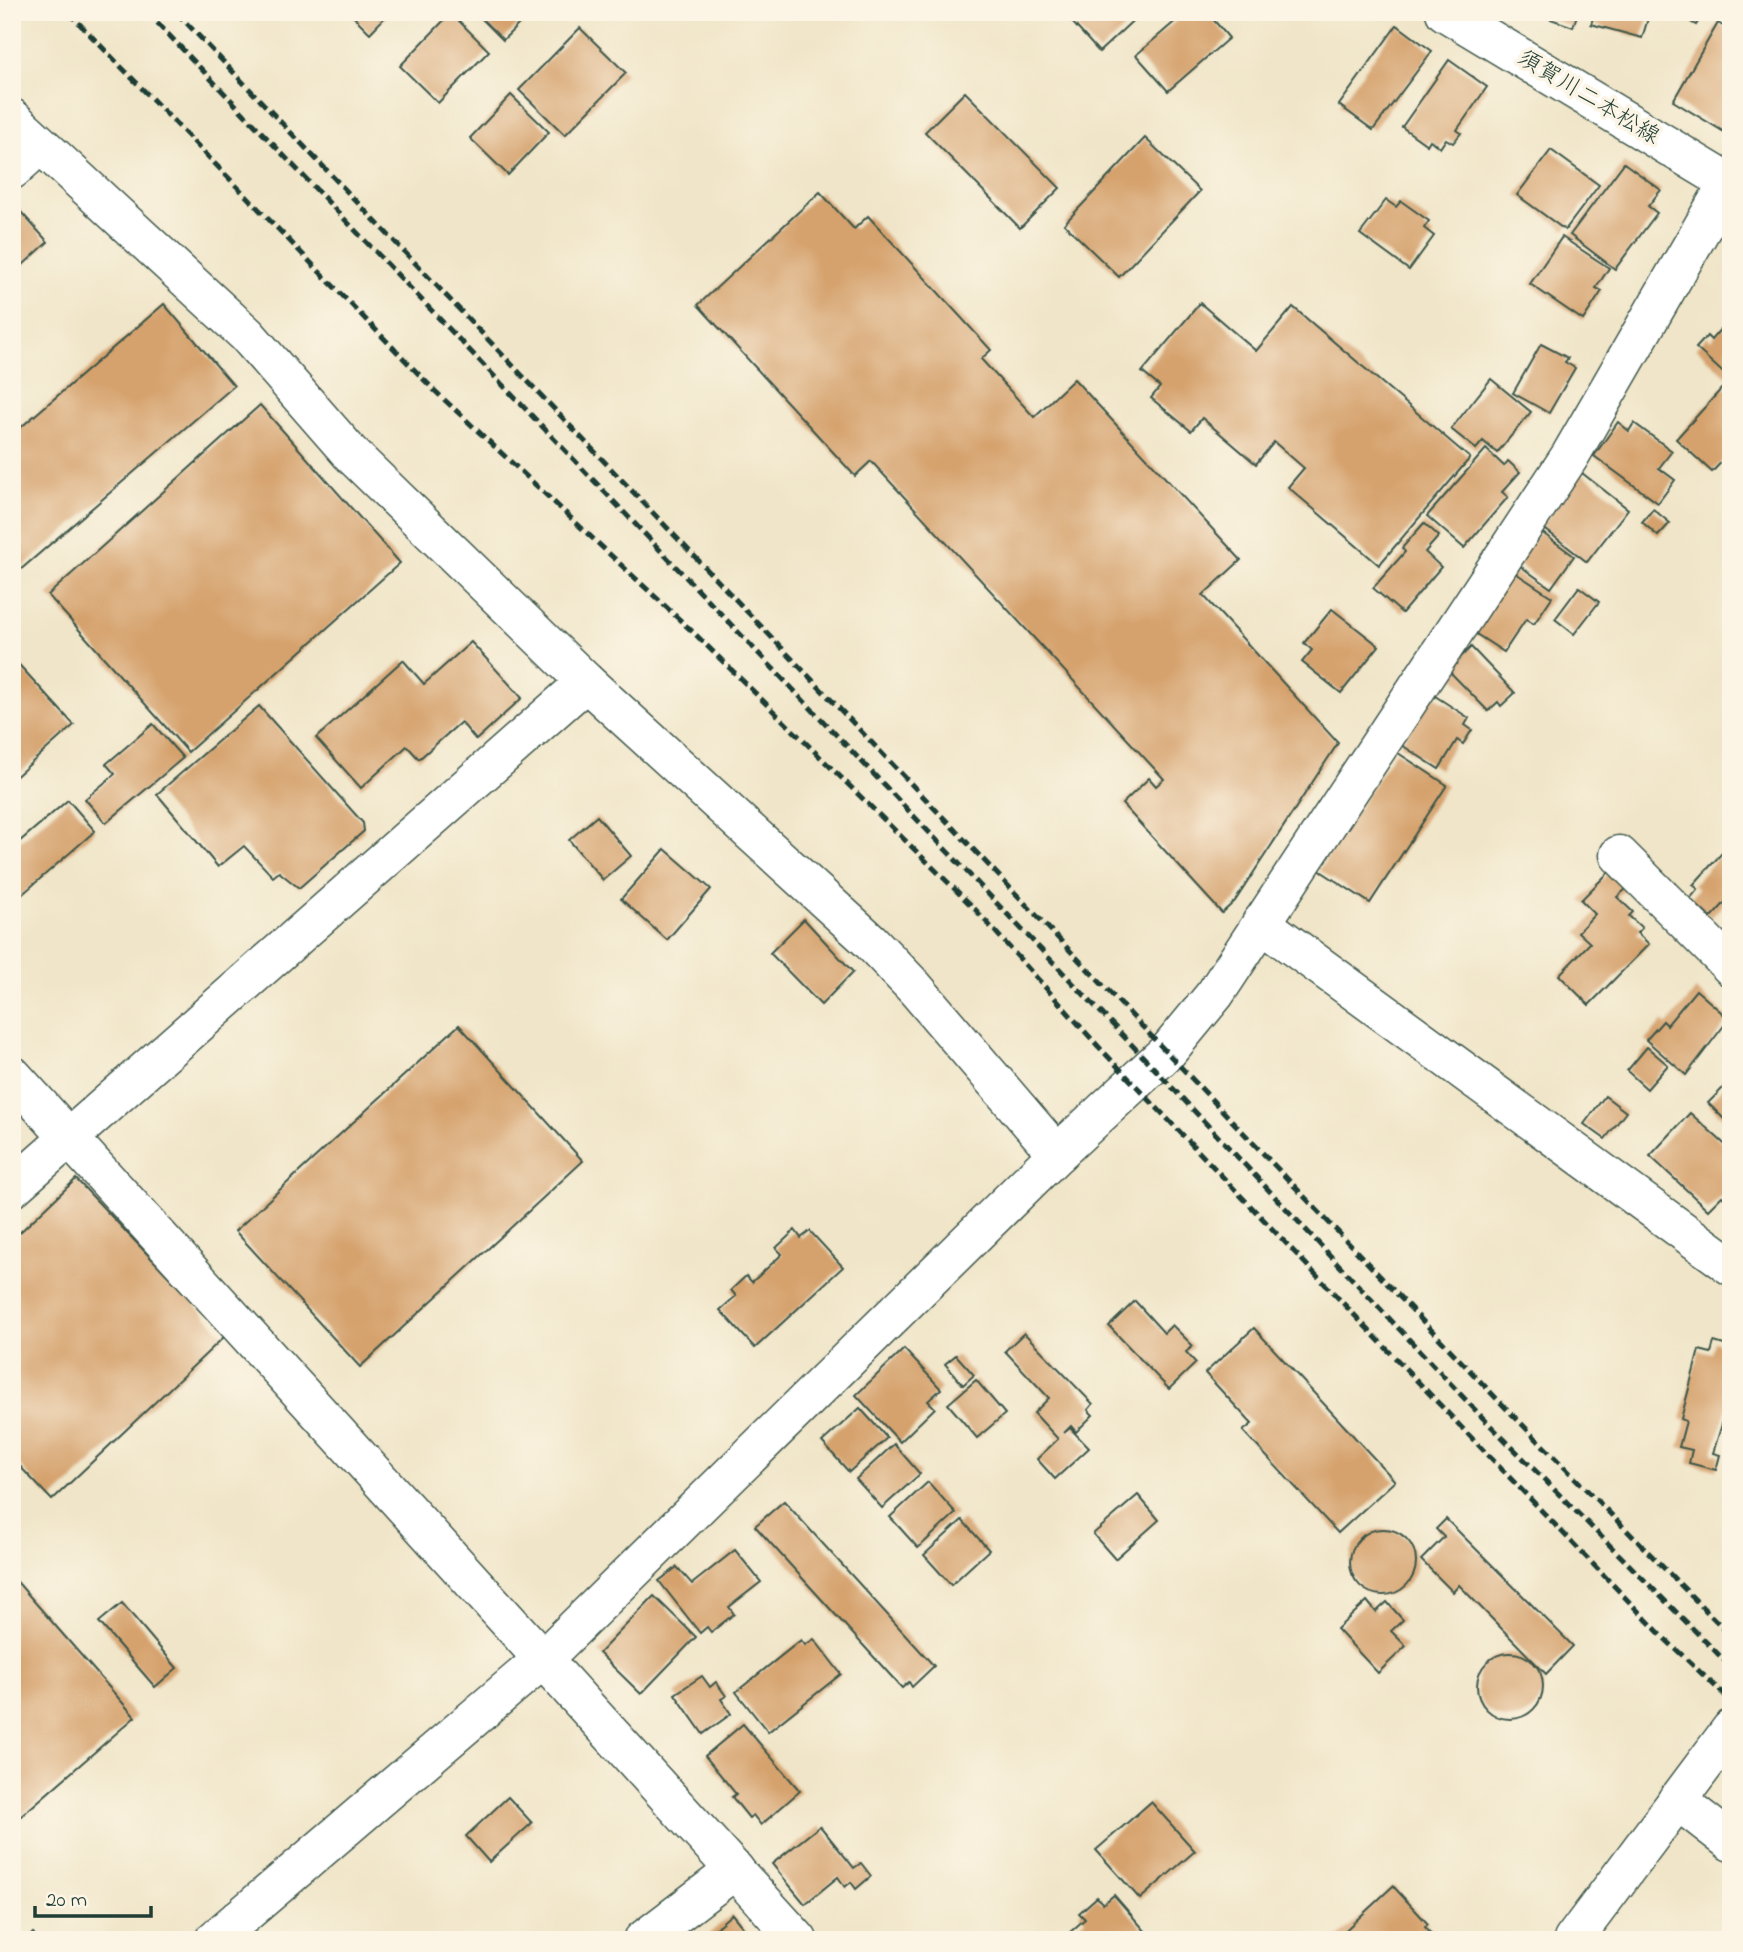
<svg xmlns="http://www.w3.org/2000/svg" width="1743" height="1952" font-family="'Indie Flower','Klee One',sans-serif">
<rect width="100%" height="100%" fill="#fcf5e5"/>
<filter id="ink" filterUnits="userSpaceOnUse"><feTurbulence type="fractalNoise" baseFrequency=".0143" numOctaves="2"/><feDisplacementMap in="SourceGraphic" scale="14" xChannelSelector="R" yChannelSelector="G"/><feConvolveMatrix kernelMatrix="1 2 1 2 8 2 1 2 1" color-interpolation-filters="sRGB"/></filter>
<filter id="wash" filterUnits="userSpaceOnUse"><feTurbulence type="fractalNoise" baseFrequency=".00686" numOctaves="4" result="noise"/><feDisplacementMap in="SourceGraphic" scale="28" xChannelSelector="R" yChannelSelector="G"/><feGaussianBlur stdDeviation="1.57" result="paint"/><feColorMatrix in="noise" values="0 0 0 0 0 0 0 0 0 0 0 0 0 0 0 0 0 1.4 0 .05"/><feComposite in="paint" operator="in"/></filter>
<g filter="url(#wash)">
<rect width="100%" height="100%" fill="#f0e5c8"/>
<g id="blocks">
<g fill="#d5a26d">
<polygon points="349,12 390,12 370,33"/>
<polygon points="475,12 531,12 503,40"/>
<polygon points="1063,12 1142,12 1099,52"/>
<polygon points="1186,12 1207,12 1229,38 1168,91 1136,55"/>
<polygon points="1547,12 1578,12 1573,27 1545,17"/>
<polygon points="1595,12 1650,12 1642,38 1591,24"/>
<polygon points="1675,12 1704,12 1696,25"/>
<polygon points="451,13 489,51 438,103 400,66"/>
<polygon points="1718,23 1731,31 1731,124 1726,133 1673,101"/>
<polygon points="1397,25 1432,51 1373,130 1339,105"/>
<polygon points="580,28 626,73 565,135 519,90"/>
<polygon points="1449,60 1487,87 1457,130 1461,133 1453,143 1446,139 1440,148 1430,140 1427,145 1402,127"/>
<polygon points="965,92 1060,188 1020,228 925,132"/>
<polygon points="511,95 549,132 508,175 470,138"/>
<polygon points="1145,138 1200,191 1119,277 1064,224"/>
<polygon points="1551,150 1599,185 1565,230 1517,195"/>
<polygon points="1624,163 1661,190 1648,206 1657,213 1615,269 1570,235"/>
<polygon points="820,192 854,229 868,216 991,350 981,359 1034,417 1074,379 1241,560 1203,595 1338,743 1235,901 1222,913 1122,804 1149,778 1156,786 1164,779 871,461 855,476 698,305"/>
<polygon points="1386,200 1396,207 1401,201 1429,221 1424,228 1434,236 1409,270 1360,234"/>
<polygon points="12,202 48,242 12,275"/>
<polygon points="1562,237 1609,268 1596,288 1602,291 1583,320 1530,284"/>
<polygon points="1200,303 1256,351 1293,307 1470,458 1379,565 1288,487 1304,468 1274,442 1256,464 1202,418 1191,431 1151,398 1160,387 1142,372"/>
<polygon points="164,304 234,386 12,577 12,435"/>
<polygon points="1723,326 1731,334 1731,380 1696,348 1707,336 1711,340"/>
<polygon points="1541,344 1568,358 1565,362 1575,368 1549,413 1513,393"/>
<polygon points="1491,379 1531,412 1497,453 1483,441 1476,449 1451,429"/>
<polygon points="1724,386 1731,392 1731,452 1712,472 1676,439"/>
<polygon points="260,405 400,563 188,752 48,595"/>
<polygon points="1618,422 1629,431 1634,423 1672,451 1659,468 1675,480 1658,503 1594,456"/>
<polygon points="1486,449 1504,466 1508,461 1520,472 1502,492 1508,497 1464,548 1427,516"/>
<polygon points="1582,473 1628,509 1587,562 1541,526"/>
<polygon points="1653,509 1670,523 1658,536 1642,522"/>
<polygon points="1424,523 1439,536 1425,552 1441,567 1402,613 1373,588 1405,552 1402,548"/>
<polygon points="1540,531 1574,556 1551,588 1516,563"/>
<polygon points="1511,570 1552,597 1534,624 1526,619 1504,652 1470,630"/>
<polygon points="1579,587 1599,602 1574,634 1555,619"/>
<polygon points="1332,609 1379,646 1341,693 1302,662 1312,650 1304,643"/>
<polygon points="471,642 522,698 476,740 461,722 419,759 407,746 361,788 316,738 403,660 424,684"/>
<polygon points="1471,647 1515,693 1501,706 1498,702 1488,711 1448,670"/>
<polygon points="12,657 74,725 12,780"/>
<polygon points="1432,694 1469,718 1465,725 1472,730 1463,744 1457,740 1439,769 1400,744"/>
<polygon points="259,706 363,823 364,831 299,888 279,872 273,877 244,846 218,867 157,794"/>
<polygon points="153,724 183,758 106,823 85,799 115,774 106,764"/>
<polygon points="1395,751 1447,785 1370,903 1319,870"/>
<polygon points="68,800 95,831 17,899 12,894 12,848"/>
<polygon points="597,816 631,856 603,880 569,840"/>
<polygon points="1731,843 1731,896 1711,918 1690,899 1698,889 1693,885"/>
<polygon points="665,849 711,889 667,940 621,899"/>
<polygon points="1609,872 1626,889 1617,897 1633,912 1629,916 1642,928 1637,933 1649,944 1589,1005 1559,975 1590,943 1578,932 1595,914 1581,900"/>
<polygon points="804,919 853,972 821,1005 770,953"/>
<polygon points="1696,990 1729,1019 1686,1075 1646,1040 1663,1021 1667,1025"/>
<polygon points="459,1025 583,1161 360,1367 235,1231"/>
<polygon points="1647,1047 1668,1065 1647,1089 1627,1071"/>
<polygon points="1731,1080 1731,1126 1708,1103"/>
<polygon points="1605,1096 1626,1112 1605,1139 1584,1124"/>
<polygon points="1690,1113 1731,1150 1731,1193 1725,1199 1722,1196 1708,1210 1650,1156"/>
<polygon points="76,1179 225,1336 52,1500 12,1458 12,1240"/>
<polygon points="795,1230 801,1238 810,1231 843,1267 755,1348 720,1310 736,1296 731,1290 746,1276 752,1282 778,1258 782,1254 776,1248"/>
<polygon points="1135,1301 1164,1333 1172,1325 1193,1346 1186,1352 1196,1363 1169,1389 1109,1326"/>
<polygon points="1254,1328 1395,1481 1338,1533 1243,1431 1252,1424 1205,1373"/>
<polygon points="1024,1333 1093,1404 1088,1410 1093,1415 1076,1432 1071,1426 1064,1433 1070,1428 1089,1448 1055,1479 1037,1459 1058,1439 1034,1413 1049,1398 1005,1351"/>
<polygon points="1714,1342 1731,1347 1731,1395 1713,1453 1720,1455 1716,1470 1689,1463 1692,1450 1679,1447 1686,1421 1681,1419 1699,1350 1711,1353"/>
<polygon points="904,1349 941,1389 928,1401 935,1408 900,1442 856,1395"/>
<polygon points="956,1355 974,1375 963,1385 945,1364"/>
<polygon points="976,1380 1005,1414 977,1438 948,1404"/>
<polygon points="860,1408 887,1438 849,1472 822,1442"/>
<polygon points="894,1444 920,1474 882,1508 856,1479"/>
<polygon points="928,1482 956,1513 918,1548 890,1517"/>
<polygon points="1138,1495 1159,1520 1115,1559 1093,1534"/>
<polygon points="784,1501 934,1666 912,1687 909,1682 902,1688 755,1526"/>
<polygon points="1446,1519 1573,1646 1546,1674 1459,1585 1453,1592 1421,1560 1444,1537 1436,1529"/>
<polygon points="962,1520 989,1550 951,1585 924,1555"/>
<circle cx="1383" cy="1562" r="33"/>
<polygon points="735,1550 761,1582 729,1607 734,1614 711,1632 707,1627 700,1633 659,1581 677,1567 692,1584"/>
<polygon points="12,1576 135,1717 12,1824"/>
<polygon points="654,1596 696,1637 641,1694 599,1653"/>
<polygon points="1367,1601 1376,1612 1387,1602 1403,1620 1391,1631 1406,1646 1378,1673 1337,1629"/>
<polygon points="122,1603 177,1668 155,1687 99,1622"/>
<polygon points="814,1639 841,1674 768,1732 736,1692 801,1640 805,1645"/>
<circle cx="1510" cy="1686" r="33"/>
<polygon points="702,1676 710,1687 716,1682 726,1696 721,1699 731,1714 703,1734 675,1694"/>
<polygon points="743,1724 800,1791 761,1825 753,1815 749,1818 732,1797 736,1794 705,1756"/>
<polygon points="508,1797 532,1823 489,1862 466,1836"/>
<polygon points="1151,1802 1195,1851 1140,1899 1096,1850"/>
<polygon points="820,1826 854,1868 861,1863 871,1876 856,1889 851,1882 845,1887 838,1877 805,1904 772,1864"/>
<polygon points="1393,1886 1428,1924 1425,1927 1432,1935 1426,1940 1335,1940"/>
<polygon points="1114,1895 1146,1932 1138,1940 1061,1940 1085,1919 1079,1913 1097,1897 1103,1904"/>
<polygon points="732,1914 753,1940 702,1940 726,1919"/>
<polygon points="33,1933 39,1940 26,1940"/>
</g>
</g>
</g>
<g filter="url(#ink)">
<use href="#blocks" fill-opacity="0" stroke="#3e564a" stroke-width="2"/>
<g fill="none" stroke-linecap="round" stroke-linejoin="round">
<defs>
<g id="minor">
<polyline points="12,118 247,335 350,453 586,682 870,941 915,988 1057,1154"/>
<polyline points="12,170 40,145"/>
<polyline points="1619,855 1731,967"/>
<polyline points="1261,923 1731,1266"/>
<polyline points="12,1075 798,1940"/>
<polyline points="12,1188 586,682"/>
<polyline points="1677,1800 1731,1842"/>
<polyline points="214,1940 543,1659 1057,1154 1168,1051 1215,994 1570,456 1728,183"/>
<polyline points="643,1940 735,1870"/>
<polyline points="1573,1940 1731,1729"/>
</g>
<polyline id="major" points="1445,12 1731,184"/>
</defs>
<use href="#minor" stroke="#3e564a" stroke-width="41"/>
<use href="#major" stroke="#3e564a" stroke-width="41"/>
<use href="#minor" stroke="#fff" stroke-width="38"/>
<use href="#major" stroke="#fff" stroke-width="38"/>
<g stroke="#1f3d34" stroke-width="5" stroke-dasharray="10 5" stroke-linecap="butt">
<polyline points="68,12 434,390 695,634 974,908 1098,1046 1465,1431 1665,1639 1731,1701"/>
<polyline points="147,12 1152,1066 1480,1415 1731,1667"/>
<polyline points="176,12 1497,1399 1731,1636"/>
</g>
</g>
</g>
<g text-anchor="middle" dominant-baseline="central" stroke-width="7" stroke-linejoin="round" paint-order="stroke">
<g font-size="23" fill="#1f3d34" stroke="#fcf5e5">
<text transform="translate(1588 98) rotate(31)">須賀川二本松線</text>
</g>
</g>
<rect width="1743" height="1952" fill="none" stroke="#fcf5e5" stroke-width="42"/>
<path d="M35 1906v10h116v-10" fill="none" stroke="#1f3d34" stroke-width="3.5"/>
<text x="46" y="1906" font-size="21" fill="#1f3d34" stroke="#fcf5e5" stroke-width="5" paint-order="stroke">20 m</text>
</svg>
